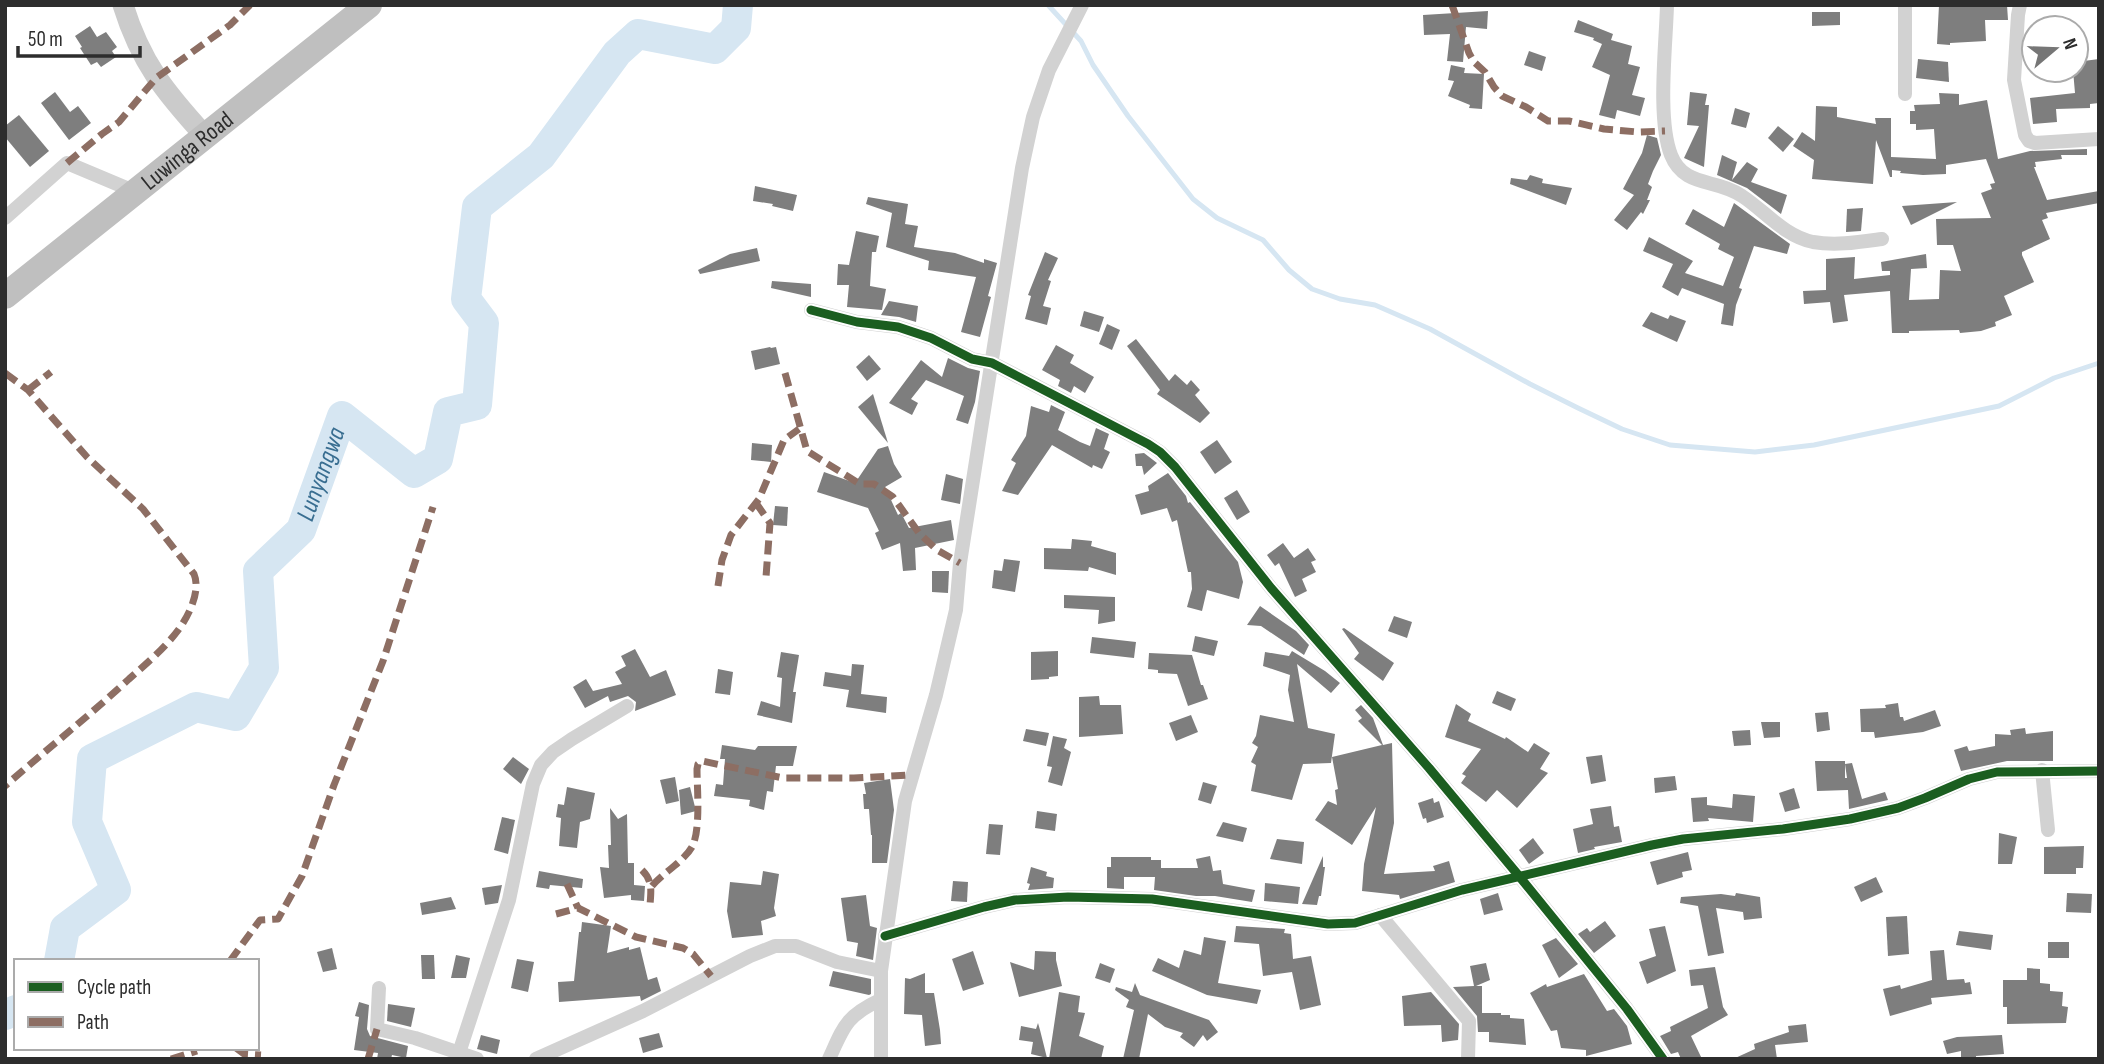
<svg xmlns="http://www.w3.org/2000/svg" width="2104" height="1064" font-family="'Sofia Sans Condensed',sans-serif">
<rect width="100%" height="100%" fill="#fff"/>
<g fill="none" stroke-linecap="round" stroke-linejoin="round">
<polyline stroke="#d6e6f2" stroke-width="5" points="1048,5 1081,41 1093,65 1128,116 1193,199 1217,218 1263,240 1289,270 1312,289 1340,299 1375,305 1430,329 1530,384 1578,408 1622,429 1670,445 1755,452 1814,445 1999,406 2054,378 2099,363"/>
<g stroke="#d6e6f2" stroke-width="30">
<path id="s1" d="M 59,961 L 65,928 L 116,890 L 87,822 L 92,759 L 196,707 L 236,716 L 264,668 L 258,571 L 301,530 L 342,416 L 414,473 L 438,459 L 448,412 L 477,405 L 484,323 L 466,299 L 477,207 L 541,156 L 617,53 L 638,34 L 715,49 L 736,28 L 738,5"/>
<polyline points="5,1015 16,1010"/>
</g>
</g>
<g fill="#7e7e7e">
<polygon points="1939,5 2007,5 2008,20 1985,20 1986,41 1950,43 1950,45 1937,44"/>
<polygon points="1488,11 1487,29 1466,27 1463,62 1447,61 1450,34 1424,35 1423,15"/>
<polygon points="1812,12 1840,12 1840,25 1812,26"/>
<polygon points="1578,20 1613,34 1611,40 1632,46 1628,64 1640,67 1632,95 1645,98 1640,116 1617,110 1615,119 1599,115 1610,75 1592,67 1602,44 1593,40 1594,38 1574,32"/>
<polygon points="90,26 97,37 106,32 117,47 112,51 116,57 101,67 97,62 91,65 80,48 82,47 75,36"/>
<polygon points="1529,51 1546,57 1542,71 1524,65"/>
<polygon points="1918,59 1948,62 1949,82 1916,78"/>
<polygon points="2099,59 2099,103 2090,104 2090,108 2056,109 2057,122 2033,124 2030,98 2075,93 2073,70 2076,70 2076,62"/>
<polygon points="1451,65 1465,68 1464,73 1484,74 1482,109 1469,108 1470,105 1448,96 1454,81 1448,80"/>
<polygon points="55,92 70,112 78,106 91,123 69,140 41,103"/>
<polygon points="1690,92 1707,94 1705,105 1709,105 1704,167 1684,158 1699,126 1687,125"/>
<polygon points="1939,93 1959,94 1959,105 1987,100 1998,159 2030,151 2087,149 2087,155 2061,155 2062,159 2035,162 2036,167 2034,167 2047,200 2099,191 2099,203 2046,213 2048,218 2042,220 2050,239 2022,252 2022,255 2034,282 2004,296 2012,315 1995,322 1996,326 1981,331 1960,333 1959,330 1909,331 1909,333 1892,333 1890,291 1844,295 1848,321 1833,323 1830,302 1804,304 1803,291 1826,290 1826,259 1855,257 1854,279 1890,275 1890,271 1882,271 1881,262 1926,254 1927,268 1911,269 1909,300 1939,299 1940,270 1961,271 1953,245 1937,245 1936,219 1991,218 1981,193 1992,189 1990,184 1995,183 1986,159 1946,165 1946,174 1923,175 1900,173 1901,171 1892,170 1892,177 1890,177 1876,140 1873,184 1812,179 1814,160 1793,146 1802,132 1815,141 1816,106 1837,107 1837,117 1876,124 1875,118 1891,118 1891,157 1936,159 1934,129 1916,130 1916,124 1910,124 1910,111 1915,111 1914,105 1940,104"/>
<polygon points="1735,108 1750,113 1746,128 1731,124"/>
<polygon points="19,115 49,151 30,167 5,137 5,126"/>
<polygon points="1778,126 1794,139 1783,152 1768,138"/>
<polygon points="1647,135 1657,138 1661,155 1653,171 1648,184 1652,187 1647,200 1650,200 1643,214 1641,212 1627,230 1614,220 1634,195 1623,189 1642,153"/>
<polygon points="1722,155 1737,162 1732,180 1747,162 1758,169 1751,182 1787,195 1781,214 1747,188 1717,175"/>
<polygon points="1530,175 1543,179 1542,183 1572,188 1566,205 1510,184 1511,178 1527,180"/>
<polygon points="755,186 797,195 793,211 772,206 773,204 753,201"/>
<polygon points="868,197 908,204 905,224 918,226 914,247 955,253 984,263 984,259 997,263 988,296 991,297 980,337 961,332 976,277 928,270 929,261 886,247 892,213 866,204"/>
<polygon points="1957,202 1911,225 1902,206"/>
<polygon points="1734,203 1790,244 1787,254 1754,246 1739,288 1742,289 1736,305 1733,326 1721,324 1724,304 1682,288 1678,296 1662,287 1673,264 1643,251 1649,237 1693,261 1685,273 1723,286 1734,257 1718,249 1720,244 1685,224 1693,209 1724,227"/>
<polygon points="1863,208 1861,231 1846,232 1847,209"/>
<polygon points="856,231 879,236 876,252 872,252 870,286 886,289 882,310 847,307 849,285 837,285 838,264 849,265"/>
<polygon points="757,248 760,261 700,274 698,270 730,254"/>
<polygon points="1045,252 1058,258 1048,280 1051,281 1043,306 1051,308 1047,325 1025,319 1031,296 1028,295"/>
<polygon points="772,281 811,284 811,297 771,288"/>
<polygon points="889,301 918,306 916,322 899,317 881,315"/>
<polygon points="1084,311 1104,317 1099,332 1080,326"/>
<polygon points="1651,312 1668,319 1670,315 1686,321 1677,342 1642,326"/>
<polygon points="1107,324 1120,330 1112,350 1099,344"/>
<polygon points="1136,339 1169,381 1175,374 1187,385 1191,380 1200,390 1195,395 1210,413 1200,423 1157,394 1160,390 1127,346"/>
<polygon points="1056,345 1074,355 1070,363 1094,377 1085,393 1074,386 1071,393 1058,386 1060,380 1042,370"/>
<polygon points="770,347 771,348 776,347 780,364 755,370 751,351"/>
<polygon points="869,355 881,369 867,381 856,367"/>
<polygon points="948,358 968,368 980,371 975,402 968,424 956,420 964,396 926,380 911,399 918,403 912,415 889,403 921,360 942,377"/>
<polygon points="873,394 888,443 858,407"/>
<polygon points="1051,405 1065,412 1058,430 1080,442 1090,446 1096,428 1109,434 1104,449 1110,452 1102,469 1093,465 1092,468 1052,445 1018,495 1002,491 1016,463 1011,460 1026,436 1031,406 1049,412"/>
<polygon points="1217,440 1232,462 1215,474 1200,452"/>
<polygon points="752,443 772,445 771,462 751,460"/>
<polygon points="888,446 894,464 902,477 885,487 898,515 901,513 909,528 951,520 954,540 915,548 916,570 903,571 900,543 882,550 875,533 879,531 868,508 817,492 824,472 855,483 878,449"/>
<polygon points="1144,453 1157,463 1144,475 1142,466 1136,466 1135,454"/>
<polygon points="1168,473 1186,496 1188,503 1190,502 1238,562 1243,582 1239,599 1207,590 1202,611 1187,607 1192,589 1191,572 1188,572 1177,520 1172,522 1167,508 1141,515 1135,495 1149,491 1148,486"/>
<polygon points="946,474 963,479 960,504 941,500"/>
<polygon points="1237,490 1250,512 1237,520 1224,498"/>
<polygon points="775,506 788,507 787,526 773,525"/>
<polygon points="1072,539 1092,541 1091,546 1116,553 1116,575 1089,567 1088,571 1044,569 1044,548 1071,549"/>
<polygon points="1283,543 1294,558 1308,548 1316,560 1311,562 1316,572 1302,579 1307,591 1295,597 1279,563 1275,566 1267,555"/>
<polygon points="1004,559 1020,561 1015,592 992,588 994,570 1002,571"/>
<polygon points="932,571 949,571 948,593 932,592"/>
<polygon points="1064,595 1115,597 1115,621 1098,624 1099,610 1064,608"/>
<polygon points="1260,606 1296,631 1309,645 1304,655 1261,626 1247,625"/>
<polygon points="1394,616 1412,622 1407,638 1388,631"/>
<polygon points="1344,628 1394,663 1383,681 1354,659 1359,653 1342,629"/>
<polygon points="1195,636 1218,641 1214,656 1192,651"/>
<polygon points="1092,637 1136,642 1134,658 1090,653"/>
<polygon points="635,649 650,677 666,670 676,695 635,711 636,702 628,696 610,702 608,696 585,708 573,687 586,679 593,691 622,684 615,672 626,666 621,656"/>
<polygon points="1058,651 1058,676 1049,677 1049,679 1031,680 1031,652"/>
<polygon points="1292,651 1325,671 1340,683 1331,693 1297,664 1308,728 1335,734 1331,763 1303,764 1292,800 1251,791 1256,765 1251,762 1258,747 1252,743 1256,736 1260,715 1294,722 1288,690 1290,675 1263,666 1265,652 1289,656"/>
<polygon points="781,652 799,655 793,692 796,692 792,723 757,715 761,701 780,707 782,678 777,677"/>
<polygon points="1149,653 1192,655 1201,685 1203,685 1208,699 1188,706 1177,674 1158,673 1158,670 1148,669"/>
<polygon points="852,664 864,665 861,694 887,697 886,713 846,707 849,690 823,686 825,672 851,676"/>
<polygon points="718,669 733,672 730,695 715,693"/>
<polygon points="1497,691 1516,699 1511,711 1492,703"/>
<polygon points="1099,696 1100,705 1121,705 1123,734 1079,737 1079,697"/>
<polygon points="1898,703 1900,717 1903,717 1904,721 1935,710 1941,726 1923,732 1875,738 1874,732 1876,732 1861,732 1860,709 1886,708 1885,705"/>
<polygon points="1456,704 1471,714 1468,721 1505,739 1506,737 1528,752 1534,743 1550,753 1540,769 1548,773 1517,808 1497,790 1486,802 1461,783 1466,776 1462,774 1481,749 1445,737"/>
<polygon points="1361,705 1373,718 1383,745 1392,743 1394,823 1384,874 1435,871 1433,866 1449,861 1455,882 1400,899 1399,895 1362,891 1364,864 1376,807 1352,845 1315,820 1328,801 1337,805 1335,790 1338,789 1332,757 1382,745 1358,721 1362,718 1355,710"/>
<polygon points="1828,712 1830,730 1817,732 1815,713"/>
<polygon points="1191,715 1198,732 1176,741 1169,723"/>
<polygon points="1761,722 1780,722 1780,737 1764,738"/>
<polygon points="2025,728 2026,734 2053,731 2053,761 2007,761 1961,771 1954,750 1967,746 1969,751 1995,746 1995,734 2011,735 2010,730"/>
<polygon points="1026,729 1049,733 1046,746 1023,741"/>
<polygon points="1750,730 1751,745 1734,746 1732,731"/>
<polygon points="1053,736 1067,739 1064,748 1071,752 1062,786 1048,782 1052,767 1047,766"/>
<polygon points="722,745 755,750 758,746 797,746 793,766 776,766 773,792 767,791 764,810 749,806 750,800 714,796 716,784 723,785 725,759 720,759"/>
<polygon points="1602,755 1606,781 1591,784 1586,757"/>
<polygon points="513,757 529,769 521,784 503,769"/>
<polygon points="1815,761 1845,761 1845,778 1847,778 1845,764 1852,763 1862,799 1885,792 1888,800 1849,809 1848,790 1817,791"/>
<polygon points="1675,776 1677,790 1655,793 1654,778"/>
<polygon points="675,777 679,801 666,804 660,780"/>
<polygon points="890,779 894,810 887,863 872,863 872,835 871,835 869,809 864,809 863,794 866,794 864,783"/>
<polygon points="1203,782 1217,786 1211,804 1198,800"/>
<polygon points="567,787 595,793 590,819 580,822 577,848 559,846 561,818 556,817 558,804 564,805"/>
<polygon points="690,787 696,811 681,815 679,790"/>
<polygon points="1794,788 1800,808 1785,812 1779,793"/>
<polygon points="1733,794 1755,796 1753,822 1708,818 1709,821 1693,822 1691,798 1707,797 1707,805 1732,808"/>
<polygon points="1433,798 1434,803 1439,801 1444,817 1427,823 1426,818 1423,819 1418,803"/>
<polygon points="1611,806 1614,827 1619,826 1622,842 1594,847 1595,849 1578,853 1573,829 1593,824 1590,809"/>
<polygon points="610,808 618,819 627,814 628,863 634,863 634,885 645,886 644,901 631,900 631,895 604,898 600,867 609,868 608,845 611,845"/>
<polygon points="1037,811 1057,814 1055,831 1035,828"/>
<polygon points="502,817 515,820 508,854 494,850"/>
<polygon points="1223,822 1247,828 1243,842 1216,836"/>
<polygon points="989,824 1003,825 1000,855 986,854"/>
<polygon points="1999,833 2017,837 2012,864 1998,864"/>
<polygon points="1533,838 1544,853 1529,864 1519,850"/>
<polygon points="1277,839 1304,842 1302,864 1270,859"/>
<polygon points="2084,846 2083,868 2076,868 2076,874 2044,874 2044,847"/>
<polygon points="1688,852 1692,870 1682,872 1683,877 1657,885 1650,862"/>
<polygon points="1210,856 1213,871 1221,870 1223,884 1255,890 1252,902 1215,896 1196,896 1154,890 1155,877 1124,877 1124,889 1107,888 1107,867 1111,867 1111,857 1151,857 1151,860 1161,860 1161,868 1198,868 1196,859"/>
<polygon points="1323,856 1323,867 1325,867 1321,896 1319,896 1317,905 1302,904"/>
<polygon points="1031,867 1047,872 1046,876 1054,878 1053,888 1028,890 1030,884 1027,883"/>
<polygon points="539,871 583,879 582,888 550,885 549,889 536,887"/>
<polygon points="763,871 779,874 774,908 776,916 761,921 763,935 732,938 727,911 730,882 761,885"/>
<polygon points="1876,877 1883,892 1861,902 1854,887"/>
<polygon points="953,881 968,882 967,902 951,901"/>
<polygon points="1265,883 1300,887 1298,904 1264,901"/>
<polygon points="502,885 498,903 485,905 482,888"/>
<polygon points="1498,893 1503,910 1484,915 1480,899"/>
<polygon points="1736,893 1760,897 1762,918 1744,920 1743,912 1716,908 1724,953 1708,956 1698,906 1680,903 1681,897 1721,894 1735,896"/>
<polygon points="2067,893 2092,894 2091,913 2066,912"/>
<polygon points="866,895 870,926 877,928 873,960 856,956 858,943 847,941 841,898"/>
<polygon points="451,897 456,909 422,915 420,903"/>
<polygon points="1907,916 1909,954 1888,956 1886,917"/>
<polygon points="1605,921 1616,936 1594,953 1578,934 1587,928 1590,932"/>
<polygon points="582,922 611,926 607,953 629,947 629,950 640,947 648,980 657,977 661,991 641,1001 640,996 559,1002 558,982 574,981 579,932 581,932"/>
<polygon points="1236,926 1285,929 1284,933 1291,934 1293,959 1311,956 1321,1005 1300,1010 1292,972 1263,976 1259,944 1234,942"/>
<polygon points="1665,926 1676,971 1647,984 1639,962 1656,956 1649,929"/>
<polygon points="1959,931 1993,935 1991,950 1956,945"/>
<polygon points="1204,937 1226,941 1218,983 1261,990 1257,1004 1207,995 1152,971 1158,958 1179,968 1184,950 1201,955"/>
<polygon points="1556,938 1578,964 1559,978 1542,945"/>
<rect x="2048" y="942" width="21" height="16"/>
<polygon points="332,948 337,969 323,972 317,952"/>
<polygon points="1944,950 1947,980 1964,979 1965,983 1970,982 1972,994 1931,998 1932,1004 1890,1016 1883,989 1900,985 1901,989 1932,980 1930,951"/>
<polygon points="973,951 984,984 963,991 952,959"/>
<polygon points="1035,951 1056,952 1056,960 1062,986 1019,997 1010,962 1034,970"/>
<polygon points="421,955 434,955 435,979 422,979"/>
<polygon points="456,955 470,958 466,978 451,978"/>
<polygon points="517,959 534,962 528,992 511,988"/>
<polygon points="1100,963 1115,969 1110,983 1095,978"/>
<polygon points="1486,963 1490,980 1476,986 1482,986 1482,1013 1501,1013 1501,1015 1510,1015 1510,1018 1524,1019 1526,1045 1489,1042 1489,1032 1478,1032 1477,1016 1453,987 1474,986 1470,966"/>
<polygon points="1715,967 1723,1007 1728,1015 1691,1036 1702,1059 1681,1059 1678,1052 1671,1054 1660,1036 1671,1031 1670,1027 1708,1008 1703,985 1691,986 1689,970"/>
<polygon points="2027,968 2040,969 2040,983 2050,984 2050,991 2063,992 2062,1006 2068,1007 2066,1023 2007,1024 2007,1007 2003,1007 2003,980 2027,980"/>
<polygon points="833,971 871,979 871,994 869,995 829,986"/>
<polygon points="925,973 925,993 934,993 940,1030 941,1044 925,1046 922,1015 904,1014 905,978 910,979"/>
<polygon points="1584,974 1607,1011 1614,1009 1627,1026 1632,1044 1586,1056 1586,1050 1561,1048 1557,1030 1551,1031 1530,993 1546,984 1547,987"/>
<polygon points="1135,983 1140,995 1209,1020 1218,1032 1207,1041 1203,1035 1194,1047 1180,1037 1183,1033 1165,1027 1148,1014 1139,1059 1123,1059 1134,1010 1126,1007 1129,1000 1115,990 1116,987 1132,992"/>
<polygon points="1059,992 1080,996 1078,1012 1085,1013 1079,1036 1104,1046 1101,1059 1049,1059"/>
<polygon points="1431,992 1459,1024 1458,1040 1442,1042 1441,1025 1404,1026 1402,996"/>
<polygon points="359,1002 369,1005 367,1029 370,1036 408,1046 406,1058 392,1055 391,1059 377,1059 378,1053 354,1050 359,1017 355,1016"/>
<polygon points="388,1004 415,1008 411,1027 387,1021"/>
<polygon points="1038,1023 1040,1030 1047,1058 1031,1054 1033,1042 1019,1040 1021,1026 1036,1029"/>
<polygon points="1806,1024 1808,1042 1775,1045 1777,1059 1733,1059 1755,1049 1754,1044 1789,1032 1788,1026"/>
<polygon points="659,1033 663,1047 643,1053 639,1038"/>
<polygon points="481,1035 500,1040 497,1054 477,1049"/>
<polygon points="2002,1035 2004,1054 1976,1056 1976,1059 1961,1059 1961,1051 1947,1054 1943,1041 1957,1037"/>
</g>
<g fill="none" stroke-linecap="round" stroke-linejoin="round">
<g stroke="#d2d2d2" stroke-width="14">
<path d="M 1667,5 C 1666,45 1657,119 1671,155 C 1684,188 1716,178 1742,196 C 1765,211 1784,236 1813,242 C 1836,246 1860,242 1882,239"/>
<polyline points="2020,5 2018,15 2014,80 2025,135 2029,141 2035,143 2099,139"/>
<polyline points="1905,94 1905,5"/>
<polyline points="5,218 67,163 136,192"/>
<polyline points="811,310 857,322 898,327 931,338 972,359 992,363 1148,444 1160,452 1175,467 1271,588 1429,768 1519,876 1627,1009 1663,1059"/>
<polyline points="2042,770 2048,830"/>
<polyline points="1380,915 1469,1021 1468,1059"/>
<polyline points="885,936 984,907 1015,900 1068,897 1152,899 1328,924 1355,923 1462,890 1652,845 1683,839 1783,829 1850,819 1898,808 1925,798 1969,779 1997,772 2099,771"/>
<polyline points="379,988 377,1029 415,1038 477,1059"/>
<polyline points="457,1059 509,900 533,784 541,765 553,752 572,739 627,706"/>
<polyline points="536,1059 643,1011 750,956 775,946 796,946 837,962 881,971"/>
<path d="M 829,1059 C 844,1026 846,1016 880,1000"/>
<polyline points="881,1059 881,971 905,801 936,695 956,610 960,563 1022,168 1033,117 1049,70 1082,5"/>
</g>
<path stroke="#cbcbcb" stroke-width="21" d="M 123,5 C 141,63 165,92 205,136"/>
<path stroke="#bfbfbf" stroke-width="26" id="s2" d="M 5,296 L 369,5"/>
<g stroke="#8d6e63" stroke-width="7" stroke-dasharray="14 7" stroke-linecap="butt">
<polyline points="1452,5 1469,53 1474,62 1485,72 1494,87 1502,96 1526,107 1548,121 1569,121 1604,129 1638,132 1665,131"/>
<polyline points="67,163 102,134 119,122 156,78 230,25 250,5"/>
<path d="M 5,373 L 28,390 L 87,457 L 143,509 L 194,574 C 201,591 189,615 179,629 C 165,648 146,664 129,679 C 89,716 46,750 5,786"/>
<polyline points="785,373 807,451 860,484 874,484 893,497 919,533 937,550 960,563"/>
<polyline points="28,390 51,372"/>
<polyline points="756,503 770,523 766,577"/>
<polyline points="718,586 722,560 731,535 759,499 784,440 799,429"/>
<path d="M 642,870 C 653,881 651,891 650,905"/>
<polyline points="567,884 578,908"/>
<path d="M 652,886 C 663,873 684,861 692,847 C 701,830 697,788 697,769 L 698,764 L 702,761 L 783,778 L 854,778 L 912,775"/>
<polyline points="556,914 578,908 636,937 683,948 693,954 711,976"/>
<polyline points="230,961 260,920 278,919 302,876 334,785 383,661 433,507"/>
<polyline points="236,1048 244,1054 261,1055"/>
<polyline points="171,1059 197,1051"/>
<polyline points="368,1059 377,1029"/>
</g>
<defs>
<g id="cycleway">
<polyline points="811,310 857,322 898,327 931,338 972,359 992,363 1148,444 1160,452 1175,467 1271,588 1429,768 1519,876 1627,1009 1663,1059"/>
<polyline points="885,936 984,907 1015,900 1068,897 1152,899 1328,924 1355,923 1462,890 1652,845 1683,839 1783,829 1850,819 1898,808 1925,798 1969,779 1997,772 2099,771"/>
</g>
</defs>
<use href="#cycleway" stroke="#fff" stroke-width="13"/>
<use href="#cycleway" stroke="#1b5e20" stroke-width="9"/>
</g>
<g text-anchor="middle" dominant-baseline="central" stroke-width="7" stroke-linejoin="round" paint-order="stroke">
<g font-size="24" fill="#2d2d2d" stroke="#fff">
<text stroke="none"><textPath href="#s2" startOffset="233">Luwinga Road</textPath></text>
</g>
<g font-size="26" font-style="italic" fill="#396e91" stroke="#fff">
<text stroke="none"><textPath href="#s1" startOffset="663">Lunyangwa</textPath></text>
</g>
</g>
<rect width="2104" height="1064" fill="none" stroke="#2d2d2d" stroke-width="14"/>
<rect x="14" y="959" width="245" height="91" fill="#ffffff" stroke="#ababab" stroke-width="2"/>
<rect x="28" y="982" width="35" height="10" fill="#1b5e20" stroke="#ababab" stroke-width="2"/>
<text x="77" y="994" font-size="21" fill="#2d2d2d">Cycle path</text>
<rect x="28" y="1017" width="35" height="10" fill="#8d6e63" stroke="#ababab" stroke-width="2"/>
<text x="77" y="1029" font-size="21" fill="#2d2d2d">Path</text>
<g transform="translate(2055 49) rotate(71)"><circle r="33" fill="#ffffff" stroke="#ababab" stroke-width="2"/>
<path d="M0-5L12 26L0 18L-12 26Z" fill="#767676"/>
<text y="-10" font-size="19" font-weight="bold" text-anchor="middle" fill="#2d2d2d">N</text>
</g>
<path d="M18 46v10h122v-10" fill="none" stroke="#2d2d2d" stroke-width="3.5"/>
<text x="28" y="46" font-size="21" fill="#2d2d2d" stroke="#ffffff" stroke-width="5" paint-order="stroke">50 m</text>
</svg>
